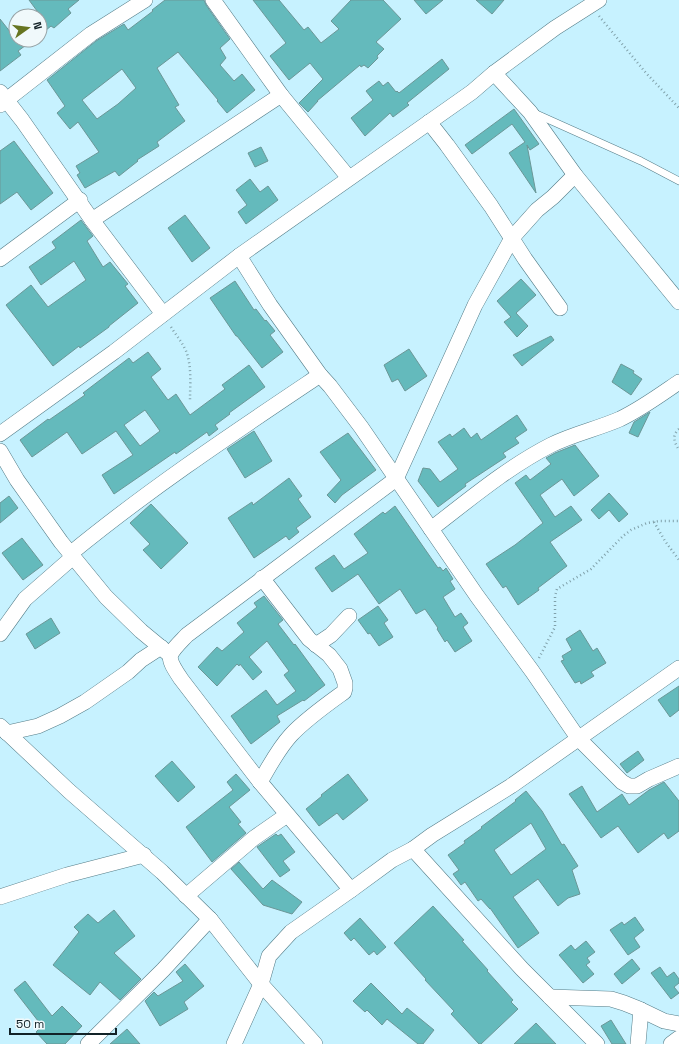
<svg xmlns="http://www.w3.org/2000/svg" width="679" height="1044" font-family="'Space Grotesk',sans-serif">
<rect width="100%" height="100%" fill="#c7f2ff"/>
<g fill="#64babc" stroke="#6b9797" fill-rule="evenodd">
<polygon points="29,0 79,0 68,9 71,13 54,28 51,26 40,35 40,15"/>
<path d="M 165,0 L 204,0 L 206,5 L 230,39 L 220,48 L 226,58 L 220,65 L 234,81 L 242,74 L 255,90 L 227,113 L 217,101 L 218,100 L 178,52 L 157,68 L 179,105 L 175,107 L 185,121 L 157,142 L 159,146 L 137,160 L 138,161 L 119,176 L 115,171 L 85,188 L 77,175 L 80,173 L 76,166 L 99,152 L 78,122 L 70,129 L 57,113 L 65,106 L 47,80 L 96,41 L 124,24 L 128,30 L 153,11 L 152,10 ZM 122,69 L 136,88 L 118,104 L 97,119 L 82,100 Z"/>
<polygon points="253,0 279,0 304,30 308,27 321,43 339,29 331,21 351,0 383,0 401,19 376,42 384,49 377,56 378,58 368,68 364,65 361,67 360,65 317,101 318,101 308,112 299,103 323,79 310,63 289,80 270,56 286,43"/>
<polygon points="414,0 443,0 426,14"/>
<polygon points="476,0 504,0 492,14"/>
<polygon points="0,19 11,33 16,29 16,40 33,40 18,51 21,55 0,71"/>
<polygon points="442,59 449,69 407,103 409,105 393,117 390,113 365,136 351,118 373,100 366,91 379,81 383,86 388,82 396,92 397,91 399,93"/>
<polygon points="514,109 539,144 530,150 527,145 536,193 509,153 525,142 512,124 472,154 465,145"/>
<polygon points="14,141 53,193 31,210 17,192 0,204 0,151"/>
<polygon points="261,147 268,161 255,167 248,153"/>
<polygon points="250,179 260,192 268,186 278,200 246,224 238,212 247,205 236,190"/>
<polygon points="185,215 210,248 192,262 168,228"/>
<polygon points="81,220 93,236 87,241 103,267 110,262 128,284 125,286 138,303 109,326 109,327 80,348 79,346 53,366 6,305 31,285 48,307 86,280 74,261 41,285 29,267 56,248 52,242"/>
<polygon points="521,279 536,295 516,313 528,326 517,337 504,322 511,317 497,301"/>
<polygon points="235,281 254,310 256,309 265,321 266,320 275,331 270,335 283,352 262,368 237,336 236,336 210,298"/>
<polygon points="551,336 554,340 522,366 513,355"/>
<polygon points="409,349 427,376 405,391 398,379 392,382 384,365"/>
<path d="M 148,352 L 161,369 L 151,377 L 168,400 L 176,394 L 190,415 L 225,389 L 222,385 L 249,365 L 265,387 L 229,413 L 230,414 L 215,425 L 218,429 L 209,436 L 207,432 L 176,454 L 175,452 L 114,494 L 102,475 L 133,455 L 116,431 L 82,454 L 67,432 L 32,457 L 20,440 L 48,419 L 49,420 L 85,395 L 83,393 L 129,358 L 133,363 ZM 145,410 L 160,431 L 140,446 L 124,425 Z"/>
<polygon points="621,364 634,371 633,373 642,379 631,395 612,382"/>
<polygon points="650,412 638,437 629,433 634,422"/>
<polygon points="517,415 527,430 515,438 519,443 503,453 506,457 465,484 466,486 438,507 418,481 423,468 430,469 440,482 458,469 438,442 450,434 452,437 464,428 471,438 477,433 481,440"/>
<polygon points="254,431 272,461 245,478 227,449"/>
<polygon points="348,433 376,470 342,495 335,503 327,495 341,480 320,452"/>
<polygon points="575,445 599,476 574,496 562,479 540,495 555,517 571,506 582,520 550,542 567,566 538,588 539,590 518,605 506,586 503,588 486,564 515,545 543,523 515,483 526,475 530,480 551,464 546,458 555,453"/>
<polygon points="289,478 302,496 298,499 311,517 296,528 299,532 289,540 286,536 254,558 228,518 252,502 253,505"/>
<polygon points="609,493 628,514 619,522 609,510 599,519 591,510"/>
<polygon points="9,496 18,508 0,523 0,503"/>
<polygon points="151,504 188,543 161,569 143,550 150,544 130,523"/>
<polygon points="395,506 438,568 440,567 443,571 446,568 453,579 450,581 455,589 443,597 455,617 461,613 468,623 463,627 472,641 455,652 447,640 445,642 437,629 438,628 425,609 416,614 400,589 379,604 358,574 332,592 315,568 334,555 344,569 368,553 354,534 383,512 385,514"/>
<polygon points="22,538 43,565 23,580 2,553"/>
<polygon points="264,596 283,620 278,624 294,645 295,644 325,685 304,701 303,700 277,716 280,722 251,744 231,716 266,690 277,705 296,691 284,675 289,671 267,641 249,657 262,672 253,680 240,664 239,666 237,664 217,686 198,667 217,647 222,651 244,632 237,623 257,607 254,603"/>
<polygon points="378,606 388,620 384,623 393,637 379,646 370,633 368,634 358,620"/>
<polygon points="51,618 60,633 35,649 26,634"/>
<polygon points="580,630 593,651 597,648 606,663 591,672 594,676 581,684 580,681 575,683 561,661 564,660 562,656 572,650 566,639"/>
<polygon points="679,686 679,710 670,717 658,700"/>
<polygon points="638,751 644,760 627,773 620,764"/>
<polygon points="172,761 195,787 178,802 155,776"/>
<polygon points="236,774 250,790 229,807 241,822 238,824 246,833 212,862 186,827 233,790 227,782"/>
<polygon points="348,774 368,800 343,820 337,813 319,826 306,809 322,796 321,795"/>
<polygon points="664,782 679,801 679,831 668,839 664,833 638,853 618,826 601,838 569,794 582,786 597,812 622,794 629,805 649,790"/>
<path d="M 526,791 L 542,811 L 562,845 L 564,844 L 578,866 L 572,870 L 580,894 L 568,898 L 558,906 L 538,879 L 513,897 L 539,933 L 518,948 L 490,908 L 490,909 L 481,899 L 478,901 L 465,882 L 461,885 L 453,874 L 459,870 L 448,855 L 465,843 L 464,841 L 482,828 L 481,827 L 516,801 L 515,800 ZM 531,823 L 546,849 L 511,875 L 494,850 Z"/>
<polygon points="276,834 278,836 281,834 295,852 283,861 290,870 280,877 257,847"/>
<polygon points="239,862 263,889 272,880 302,902 292,914 263,905 231,869"/>
<polygon points="433,906 464,940 462,941 488,970 487,971 513,1000 511,1002 518,1009 481,1044 479,1044 451,1014 454,1011 425,980 426,979 394,943"/>
<polygon points="114,910 135,936 114,953 141,979 120,1000 100,982 90,995 53,965 79,932 74,927 88,914 98,923"/>
<polygon points="635,917 644,930 634,938 640,947 628,955 610,930 622,922 624,925"/>
<polygon points="360,918 386,947 377,955 374,951 369,955 354,938 351,941 344,933"/>
<polygon points="586,941 595,952 587,958 590,962 586,965 594,974 583,983 559,955 571,945 575,950"/>
<polygon points="632,959 640,969 622,984 614,974"/>
<polygon points="185,964 204,986 184,1002 188,1009 160,1026 145,1001 154,992 158,996 183,981 176,972"/>
<polygon points="660,967 667,977 674,972 679,979 679,983 674,987 679,993 671,999 651,973"/>
<polygon points="25,981 52,1016 62,1006 82,1026 65,1044 47,1044 36,1032 42,1026 14,990"/>
<polygon points="371,983 402,1014 407,1008 434,1030 423,1044 418,1044 387,1019 382,1025 367,1010 365,1012 353,1001"/>
<polygon points="611,1020 626,1044 612,1044 601,1026"/>
<polygon points="536,1023 556,1044 514,1044"/>
<polygon points="127,1029 140,1044 110,1044"/>
</g>
<g fill="none" stroke-linecap="round" stroke-linejoin="round">
<defs>
<polyline id="service" points="534,113 641,161 679,181"/>
<g id="minor">
<polyline points="213,0 281,95 349,178"/>
<polyline points="494,73 530,112 575,175 679,302"/>
<polyline points="0,92 22,120 92,220 163,314"/>
<polyline points="0,105 91,34 145,0"/>
<polyline points="429,122 447,145 491,206 525,259 560,308"/>
<polyline points="92,220 281,95"/>
<polyline points="239,256 270,305 320,375 330,386 361,427 477,596 532,671 578,738 622,782 629,786 637,786 649,779 679,766"/>
<polyline points="0,259 80,200"/>
<polyline points="0,434 114,352 239,256 472,92 494,73 555,28 599,0"/>
<polyline points="0,451 17,480 61,542 106,597 141,631 170,655"/>
<path d="M 431,529 C 470,499 508,467 551,445 C 573,434 597,429 620,419 C 641,409 660,395 679,382"/>
<path d="M 70,554 C 149,489 235,432 320,375"/>
<polyline points="0,634 25,599 73,557"/>
<polyline points="316,645 331,635 349,616"/>
<polyline points="0,726 69,791 162,872 210,919 261,984 315,1044"/>
<polyline points="7,733 38,726 60,716 85,702 128,672 141,660 161,647"/>
<path d="M 260,782 C 269,767 278,749 291,735 C 306,719 326,705 344,692 L 345,688 L 345,683 L 340,669 L 329,655 L 309,639 L 262,578"/>
<polyline points="413,849 522,969 597,1044"/>
<path d="M 351,890 L 260,782 L 181,679 C 165,655 167,656 187,635 L 396,479 L 475,305 L 512,238 L 537,210 L 553,197 L 575,175"/>
<polyline points="186,896 254,838 287,815"/>
<polyline points="0,897 67,875 144,855"/>
<polyline points="550,997 611,999 624,1003 639,1009 664,1021 679,1024"/>
<polyline points="88,1044 163,970 210,919"/>
<polyline points="234,1044 261,984 269,956 291,932 351,890 392,860 413,849 432,835 511,786 679,668"/>
<polyline points="638,1044 641,1010"/>
<polyline points="671,1044 679,1038"/>
</g>
</defs>
<use href="#service" stroke="#557d88" stroke-width="8"/>
<use href="#minor" stroke="#557d88" stroke-width="16"/>
<g stroke="#80a1aa" stroke-width="2.5" stroke-dasharray="1 3" stroke-linecap="butt">
<polyline points="599,16 646,73 679,108"/>
<path d="M 171,327 C 176,335 182,342 186,351 C 192,366 190,385 190,401"/>
<path d="M 679,429 C 671,436 675,443 679,450"/>
<polyline points="654,522 665,541 679,560"/>
<polyline points="539,658 555,627 555,596 557,589 591,569 623,536 631,530 647,523 659,521 679,521"/>
</g>
<use href="#service" stroke="#fff" stroke-width="7"/>
<use href="#minor" stroke="#fff" stroke-width="15"/>
</g>
<g transform="translate(28 28) rotate(76)"><circle r="19" fill="#f0f9fb" stroke="#97a3a6"/>
<path d="M0-3L7 15L0 10L-7 15Z" fill="#667521"/>
<text y="-6" font-size="11" font-weight="bold" text-anchor="middle" fill="#122227">N</text>
</g>
<path d="M10 1028v6h106v-6" fill="none" stroke="#122227" stroke-width="2"/>
<text x="16" y="1028" font-size="12" fill="#122227" stroke="#f0f9fb" stroke-width="3" paint-order="stroke">50 m</text>
</svg>
